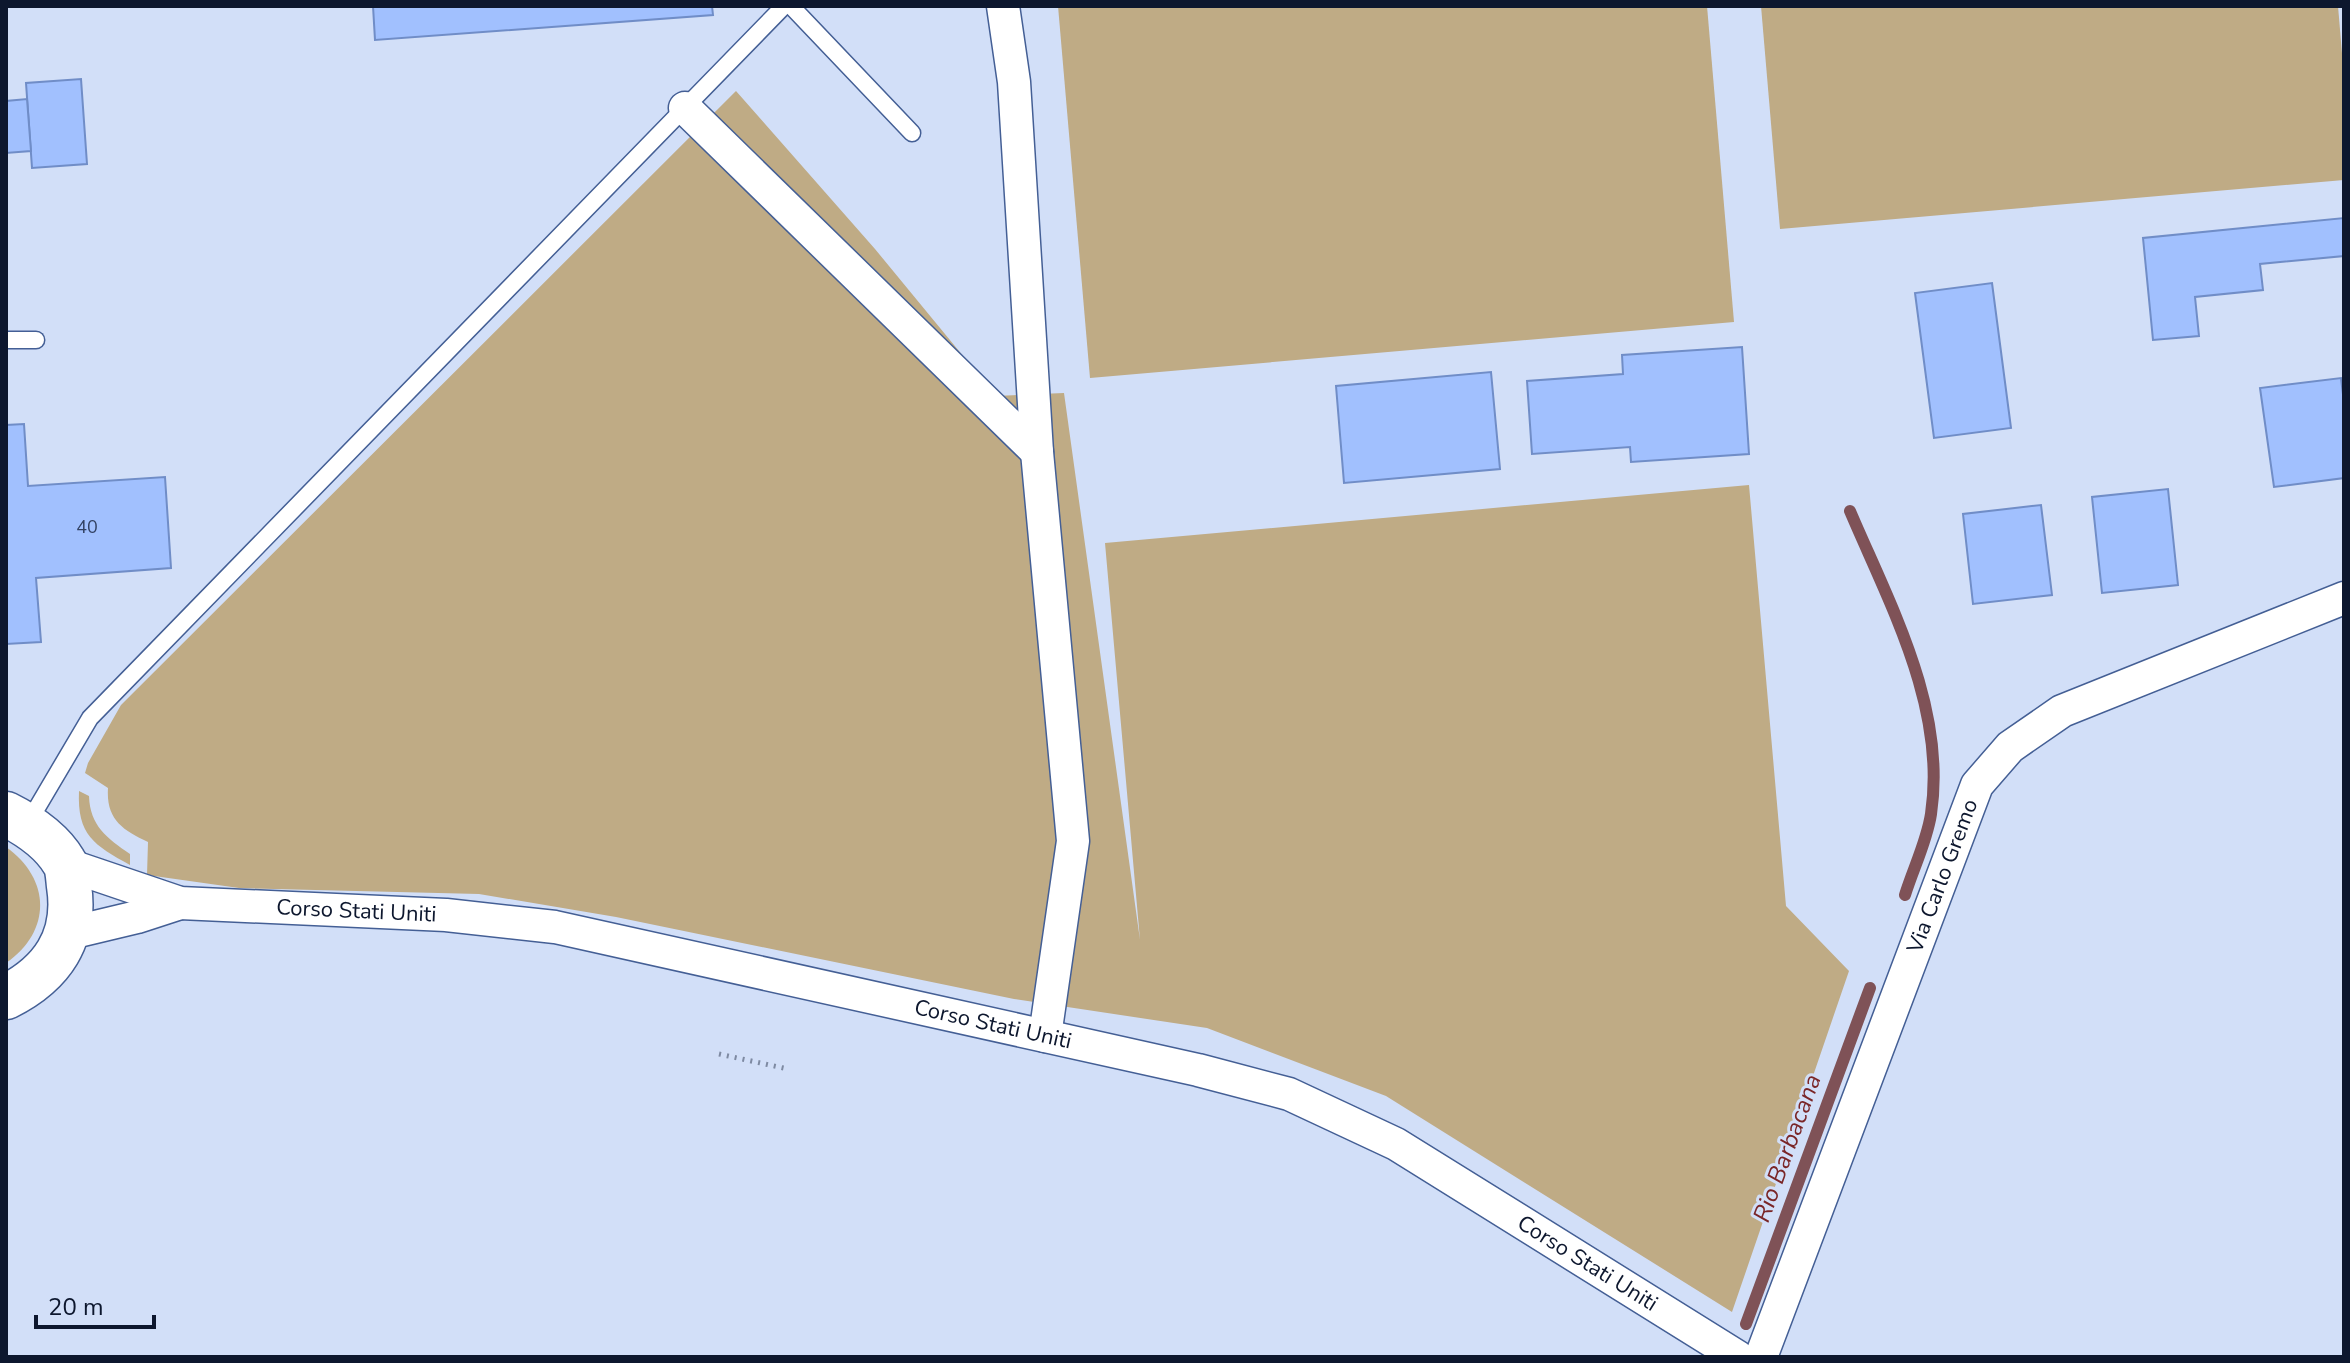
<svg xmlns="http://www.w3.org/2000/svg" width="2350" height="1363" font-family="'Nunito Sans',sans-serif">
<rect width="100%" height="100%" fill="#d2dff8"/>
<g fill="#bfab85">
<polygon points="1058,6 1707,6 1734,322 1090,378"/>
<polygon points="1761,6 2338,6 2344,77 2344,180 1780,229"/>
<path d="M 736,91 L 875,249 L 996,396 L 1064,393 L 1140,940 L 1105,543 L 1749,485 L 1786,906 L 1849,971 L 1732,1312 L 1386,1096 L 1207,1028 L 1014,999 L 616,917 L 479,894 L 239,888 L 147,875 L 148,842 C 122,830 106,819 108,788 L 85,773 L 88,763 L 121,705 Z"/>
<path d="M 79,791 L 89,796 C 90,826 107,838 130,854 L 130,865 C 94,845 77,835 79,791 Z"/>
<path d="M 6,847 C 51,879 52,931 6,963 Z"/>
</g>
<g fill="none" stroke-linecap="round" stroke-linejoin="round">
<g stroke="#7f5257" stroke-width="12">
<path d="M 1850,511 C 1890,605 1947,708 1931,814 C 1927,841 1913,869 1905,895"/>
<polyline points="1746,1324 1870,988"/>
</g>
</g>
<g fill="#a1c0fe" stroke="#708dc7" stroke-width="2">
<polygon points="373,6 712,6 713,15 375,40"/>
<polygon points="81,79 87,164 32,168 26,83"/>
<polygon points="27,99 31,151 6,153 6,101"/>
<polygon points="2344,218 2344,256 2260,264 2263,290 2195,297 2199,336 2153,340 2143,238"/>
<polygon points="1992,283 2011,428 1934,438 1915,293"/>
<polygon points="1742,347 1749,454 1631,462 1630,447 1532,454 1527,381 1623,374 1622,355"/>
<polygon points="1491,372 1500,469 1344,483 1336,386"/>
<polygon points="2341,378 2344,403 2344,478 2274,487 2260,388"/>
<polygon points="24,424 28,486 165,477 171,568 36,578 41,642 6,644 6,425"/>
<polygon points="2168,489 2178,585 2102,593 2092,497"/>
<polygon points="2041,505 2052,595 1973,604 1963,514"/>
</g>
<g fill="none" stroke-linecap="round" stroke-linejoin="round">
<defs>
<g id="lane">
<polyline points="791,6 912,133"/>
<polyline points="6,340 36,340"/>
<polyline points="28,823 90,718 784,6"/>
</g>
<g id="street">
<polyline points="1003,6 1014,82 1037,452 1073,841 1045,1036"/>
<polyline points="685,108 1037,452"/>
<path id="s1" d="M 65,864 L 180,903 L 446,915 L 555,927 L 1198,1070 L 1289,1094 L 1396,1144 L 1738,1357"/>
<polyline points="66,934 137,917 180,903"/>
<path id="s2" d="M 1761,1357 L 1977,785 L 2010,747 L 2062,711 L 2344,598"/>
</g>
<path id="primary" d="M 6,814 C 28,825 51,840 64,862 C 68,868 68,878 69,886 C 77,938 52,974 6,997"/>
</defs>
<use href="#lane" stroke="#445f95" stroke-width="19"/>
<use href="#street" stroke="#445f95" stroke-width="35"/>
<use href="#primary" stroke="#445f95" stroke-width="47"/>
<polyline stroke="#7e8aa2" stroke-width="5" stroke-dasharray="2 6" stroke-linecap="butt" points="719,1054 788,1069"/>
<use href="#lane" stroke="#fff" stroke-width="16"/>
<use href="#street" stroke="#fff" stroke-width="32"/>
<use href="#primary" stroke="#fff" stroke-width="44"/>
</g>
<g text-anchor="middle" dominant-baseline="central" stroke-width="6" stroke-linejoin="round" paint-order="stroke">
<g font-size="18" fill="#324162">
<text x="87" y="527">40</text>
</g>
<g font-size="22" fill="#0d172e" stroke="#d2dff8">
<text stroke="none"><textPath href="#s2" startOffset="514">Via Carlo Gremo</textPath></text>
<text stroke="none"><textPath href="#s1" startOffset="298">Corso Stati Uniti</textPath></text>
<text stroke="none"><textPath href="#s1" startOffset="946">Corso Stati Uniti</textPath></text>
<text stroke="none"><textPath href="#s1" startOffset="1594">Corso Stati Uniti</textPath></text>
</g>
<g font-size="24" font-style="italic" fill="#7a2627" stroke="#d2dff8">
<text transform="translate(1787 1148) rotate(-70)">Rio Barbacana</text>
</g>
</g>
<rect width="2350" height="1363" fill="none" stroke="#0d172e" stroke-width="16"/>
<path d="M36 1315v12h118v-12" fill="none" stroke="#0d172e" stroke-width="4"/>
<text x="48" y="1315" font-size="24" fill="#0d172e" stroke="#d2dff8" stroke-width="6" paint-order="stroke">20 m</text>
</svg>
